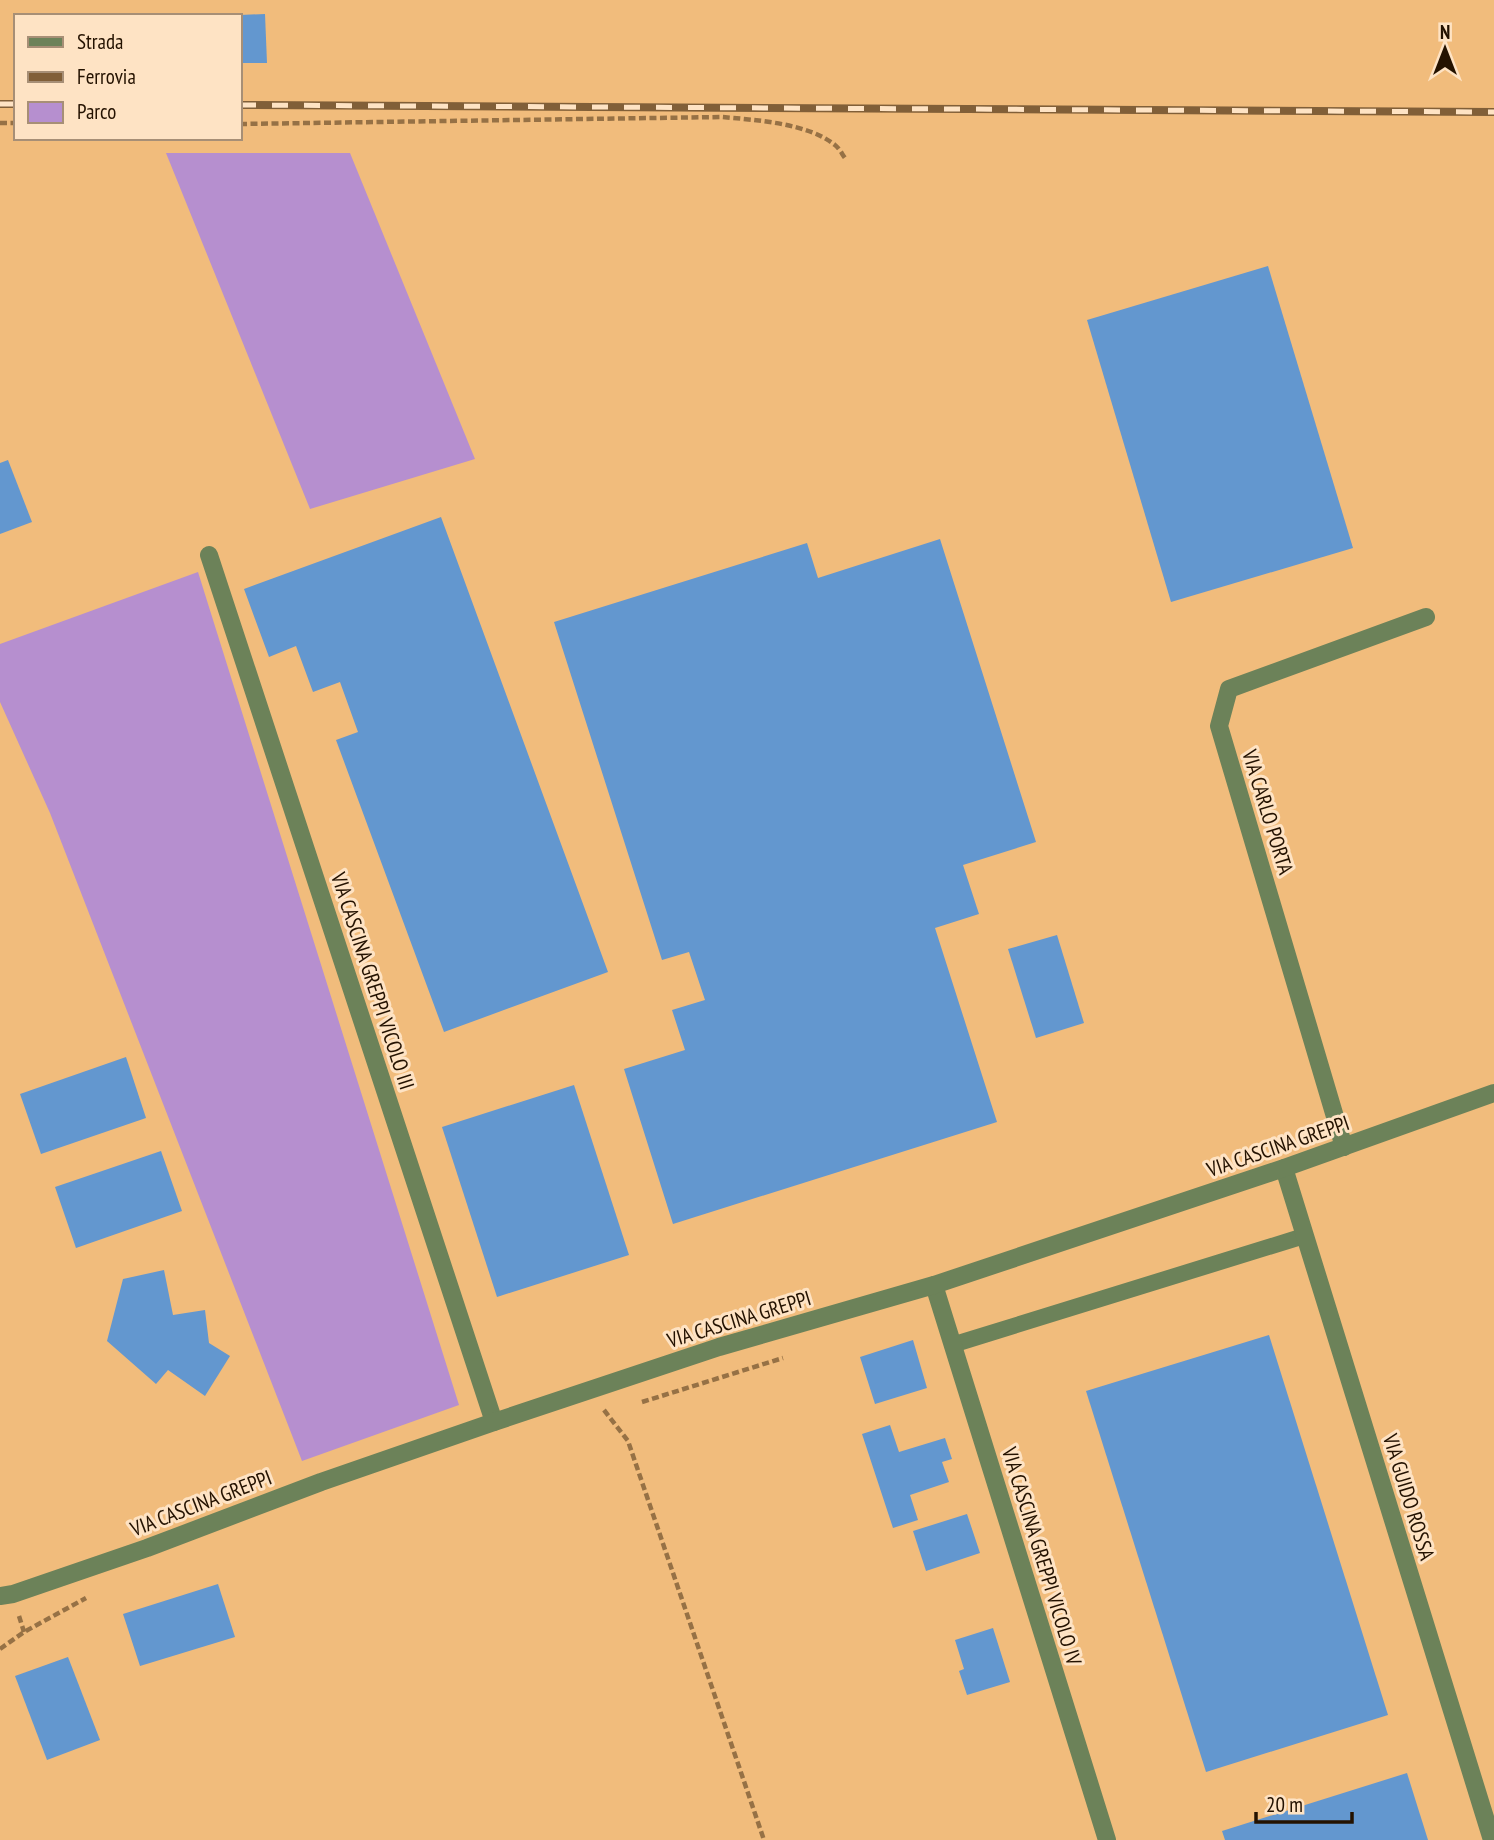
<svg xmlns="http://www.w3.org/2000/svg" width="1494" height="1840" font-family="'PT Sans Narrow',sans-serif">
<rect width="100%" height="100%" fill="#f1bc7c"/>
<g fill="#b68fcf">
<polygon points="166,153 350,153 475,459 310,509"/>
<polygon points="198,572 459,1405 302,1461 50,813 0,702 0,644"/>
</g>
<g fill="#6397cf">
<polygon points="265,14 267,63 240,63 240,15"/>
<polygon points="1268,266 1353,548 1171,602 1087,320"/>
<polygon points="8,460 32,522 0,534 0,463"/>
<polygon points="441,517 608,972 444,1032 336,740 358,732 340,682 313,692 296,646 269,657 244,589"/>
<polygon points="940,539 1036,842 963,865 979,914 935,928 997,1122 673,1224 624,1069 685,1050 672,1010 705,1000 689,952 662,960 554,622 807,543 818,578"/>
<polygon points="1057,935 1084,1023 1036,1038 1008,949"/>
<polygon points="126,1057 146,1118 41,1154 20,1094"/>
<polygon points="574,1085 629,1255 497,1297 442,1127"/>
<polygon points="161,1151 182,1211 76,1248 55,1187"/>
<polygon points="164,1270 173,1315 205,1310 209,1343 230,1356 205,1396 168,1370 156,1384 107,1341 123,1279"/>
<polygon points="1269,1335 1388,1715 1206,1772 1086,1391"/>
<polygon points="913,1340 927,1388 875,1404 860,1357"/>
<polygon points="890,1425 899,1452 945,1438 952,1459 942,1462 949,1482 910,1495 918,1520 893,1528 862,1434"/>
<polygon points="967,1514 980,1553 926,1571 913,1531"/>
<polygon points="218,1584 235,1637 140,1666 123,1614"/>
<polygon points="993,1628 1010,1682 967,1695 959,1671 964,1669 955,1640"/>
<polygon points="68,1657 100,1740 47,1760 15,1676"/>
<polygon points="1407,1773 1428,1840 1225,1840 1222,1831"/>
</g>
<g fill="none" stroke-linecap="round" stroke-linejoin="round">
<g stroke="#967145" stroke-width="4.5" stroke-dasharray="7 3.5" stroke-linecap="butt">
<polyline points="0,123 16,123"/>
<path d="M 240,124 L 722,117 C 755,120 808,123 835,145 C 839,148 842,154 845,158"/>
<polyline points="642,1402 783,1358"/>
<polyline points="604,1410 628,1441 764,1840"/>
<polyline points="19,1616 24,1632"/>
<polyline points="0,1649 24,1632 86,1598"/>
</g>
<polyline stroke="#6c8259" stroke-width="16" points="952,1345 1304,1236"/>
<g stroke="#6c8259" stroke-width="18">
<polyline points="209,555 494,1422"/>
<polyline points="1344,1147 1219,726 1229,689 1426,617"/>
<polyline points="1284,1168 1492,1840"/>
<polyline points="934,1285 1107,1840"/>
<polyline points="0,1596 13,1594 147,1548 321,1482 494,1422 719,1347 934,1285 1284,1168 1494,1093"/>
</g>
<defs>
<g id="rail">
<polyline points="0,104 16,104"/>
<polyline points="240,105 1494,112"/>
</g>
</defs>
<use href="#rail" stroke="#815f38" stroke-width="8"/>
<use href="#rail" stroke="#fee3c4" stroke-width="5" stroke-dasharray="16" stroke-linecap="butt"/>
</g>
<g text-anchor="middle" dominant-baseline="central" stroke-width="6" stroke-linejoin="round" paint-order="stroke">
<g font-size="21" fill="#241200" stroke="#fee3c4">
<text transform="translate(1268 812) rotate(73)">VIA CARLO PORTA</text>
<text transform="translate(373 981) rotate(72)">VIA CASCINA GREPPI VICOLO III</text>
<text transform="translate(1278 1146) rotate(-19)">VIA CASCINA GREPPI</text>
<text transform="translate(739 1319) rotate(-17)">VIA CASCINA GREPPI</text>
<text transform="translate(1409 1497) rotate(73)">VIA GUIDO ROSSA</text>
<text transform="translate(201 1503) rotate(-21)">VIA CASCINA GREPPI</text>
<text transform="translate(1042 1556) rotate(73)">VIA CASCINA GREPPI VICOLO IV</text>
</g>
</g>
<rect x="14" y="14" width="228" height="126" fill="#fee3c4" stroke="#a78f76" stroke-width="2"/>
<rect x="28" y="37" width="35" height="10" fill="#6c8259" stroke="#a78f76" stroke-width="2"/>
<text x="77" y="49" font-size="21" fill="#241200">Strada</text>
<rect x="28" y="72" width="35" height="10" fill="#815f38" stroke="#a78f76" stroke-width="2"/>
<text x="77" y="84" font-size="21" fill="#241200">Ferrovia</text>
<rect x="28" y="102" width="35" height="21" fill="#b68fcf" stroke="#a78f76" stroke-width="2"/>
<text x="77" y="119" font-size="21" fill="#241200">Parco</text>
<g transform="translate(1445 49)" stroke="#fee3c4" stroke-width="5" paint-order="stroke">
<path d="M0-5L12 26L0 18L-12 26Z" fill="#241200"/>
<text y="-10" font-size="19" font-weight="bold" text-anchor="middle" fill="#241200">N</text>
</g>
<path d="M1256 1812v10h96v-10" fill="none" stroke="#241200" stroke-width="3.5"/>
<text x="1266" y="1812" font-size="21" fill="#241200" stroke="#fee3c4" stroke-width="5" paint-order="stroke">20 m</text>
</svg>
